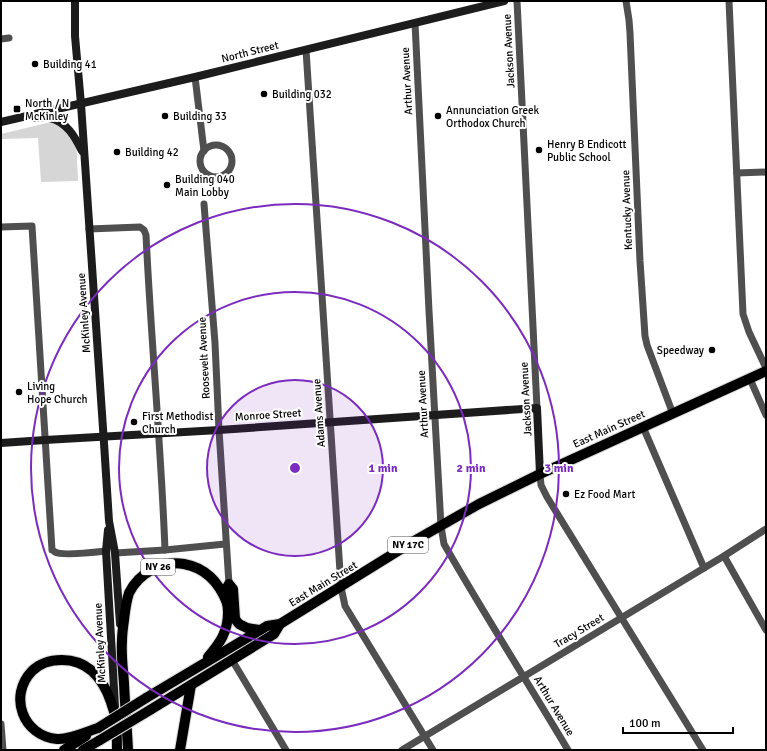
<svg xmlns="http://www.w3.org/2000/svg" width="767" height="751" font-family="Signika,sans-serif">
<rect width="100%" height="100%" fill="#fff"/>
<polygon fill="#d6d6d6" points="51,122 59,122 76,139 78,181 41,182 38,138 1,139 1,134"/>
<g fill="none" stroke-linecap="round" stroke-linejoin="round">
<defs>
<g id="primary">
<path d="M 208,657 C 220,643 228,632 228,612 C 228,602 223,593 229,584 L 233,589 L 235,619 L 239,624 L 247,628 L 259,630"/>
<polyline points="146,698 267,626 280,624 414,541 479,504 540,474 766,371"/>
<polyline points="150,710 274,634 280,624"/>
<path d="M 98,728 C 86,732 69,740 57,739 C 23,736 8,696 32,671 C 40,663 51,660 62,660 C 89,660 103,679 111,702 C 112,707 115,712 115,717 C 117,728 117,739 117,750"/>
<polyline points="64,750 86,736"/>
<polyline points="83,750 100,740"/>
<path d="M 128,750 C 127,728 125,706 124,683 C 123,669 121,655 122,641 C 122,634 123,627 124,620 C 125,611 126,602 129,593 C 139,573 162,560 184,564 C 206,568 219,582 227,603"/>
<polyline points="180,750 191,685"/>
</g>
</defs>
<use href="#primary" stroke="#dbdbdb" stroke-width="12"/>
<g stroke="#4f4f4f" stroke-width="7">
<polyline points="517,1 537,408"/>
<polyline points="626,1 629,20 630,33 640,261 645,336 647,345 673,414"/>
<polyline points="729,1 743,314 749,332 766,368"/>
<path d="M 415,23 L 429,311 L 441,526 L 444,544 C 484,614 527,681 568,750"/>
<polyline points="1,39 9,38"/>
<path d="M 306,50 C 317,229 329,408 341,587 L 345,606 L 433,750"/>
<polyline points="195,77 204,151"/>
<circle cx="216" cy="161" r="16"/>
<polyline points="737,173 766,172"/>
<polyline points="204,204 215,343 219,430 229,584"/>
<path d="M 1,227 L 32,226 L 52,550 C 53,550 54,551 55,552 C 61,556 97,552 106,551"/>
<path d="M 89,229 L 140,227 L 144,230 L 146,235 C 151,340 161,445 165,550"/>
<polyline points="750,379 766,415"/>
<polyline points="643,427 704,568"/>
<polyline points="540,474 541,485 547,497 703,750"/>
<polyline points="115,553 165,550 225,544"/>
<polyline points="724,556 766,630"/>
<polyline points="232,660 286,750"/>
<polyline points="1,724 3,750"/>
<polyline points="402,750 724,556 766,529"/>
</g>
<g stroke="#1c1c1c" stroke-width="8">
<polyline points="75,1 75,36 81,104 104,443 109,521 115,553 120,624"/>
<path d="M 34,118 C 39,118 45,117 50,118 C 67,122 75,137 82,151"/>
<polyline points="1,122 195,77 504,1"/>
<polyline points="1,443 45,440 219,430 537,408 540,474"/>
<polyline points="108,530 106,551 115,706"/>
</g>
<use href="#primary" stroke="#000" stroke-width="10"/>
<defs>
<g id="primary-bridge">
<polyline points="98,728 146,698"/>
<polyline points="100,740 150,710"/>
</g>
</defs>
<use href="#primary-bridge" stroke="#dbdbdb" stroke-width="12" stroke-linecap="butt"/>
<use href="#primary-bridge" stroke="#000" stroke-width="10"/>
</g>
<circle cx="295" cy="468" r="88" fill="#7b2cbf" fill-opacity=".12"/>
<g fill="none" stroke="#7b2cbf" stroke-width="2">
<circle cx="295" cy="468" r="88"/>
<circle cx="295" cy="468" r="176"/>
<circle cx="295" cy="468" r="264"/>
</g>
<g fill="#000" stroke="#fff" stroke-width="1.5">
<circle cx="35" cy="64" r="4"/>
<circle cx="264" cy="94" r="4"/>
<rect x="13" y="105" width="8" height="8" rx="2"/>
<circle cx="165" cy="116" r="4"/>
<circle cx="438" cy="116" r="4"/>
<circle cx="539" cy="150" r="4"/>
<circle cx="117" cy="152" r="4"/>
<circle cx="167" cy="185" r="4"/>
<circle cx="712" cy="350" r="4"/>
<circle cx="19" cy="392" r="4"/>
<circle cx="134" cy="422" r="4"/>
<circle cx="566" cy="494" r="4"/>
</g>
<g text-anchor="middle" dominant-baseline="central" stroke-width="4" stroke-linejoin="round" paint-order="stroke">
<g fill="#fff" stroke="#4c4c4c" stroke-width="1">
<rect x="388" y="537" width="40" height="16" rx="3"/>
<rect x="141" y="559" width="34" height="16" rx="3"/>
</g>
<g font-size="10" font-weight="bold" fill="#000">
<text x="408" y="545">NY 17C</text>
<text x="158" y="567">NY 26</text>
</g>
<g font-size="11" fill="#000" stroke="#fff">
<text transform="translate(509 51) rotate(-93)">Jackson Avenue</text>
<text transform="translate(250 52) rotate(-14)">North Street</text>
<text transform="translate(407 81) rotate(-93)">Arthur Avenue</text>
<text transform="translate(627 210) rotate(-92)">Kentucky Avenue</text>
<text transform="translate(84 313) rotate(-94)">McKinley Avenue</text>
<text transform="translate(204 358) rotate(-93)">Roosevelt Avenue</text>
<text transform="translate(526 399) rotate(-93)">Jackson Avenue</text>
<text transform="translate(423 404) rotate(-93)">Arthur Avenue</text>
<text transform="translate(319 413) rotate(-94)">Adams Avenue</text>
<text transform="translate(268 415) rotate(-4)">Monroe Street</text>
<text transform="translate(609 429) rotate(-24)">East Main Street</text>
<text transform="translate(323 584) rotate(-31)">East Main Street</text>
<text transform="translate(579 631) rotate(-31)">Tracy Street</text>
<text transform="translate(100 643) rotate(-93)">McKinley Avenue</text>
<text transform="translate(554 706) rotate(59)">Arthur Avenue</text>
</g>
<g font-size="11" fill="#000" stroke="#fff" text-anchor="start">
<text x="43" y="64">Building 41</text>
<text x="272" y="94">Building 032</text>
<text x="25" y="103">North / N<tspan x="25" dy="13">McKinley</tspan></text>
<text x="446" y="110">Annunciation Greek<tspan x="446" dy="13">Orthodox Church</tspan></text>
<text x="173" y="116">Building 33</text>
<text x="547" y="144">Henry B Endicott<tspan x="547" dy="13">Public School</tspan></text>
<text x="125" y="152">Building 42</text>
<text x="175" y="179">Building 040<tspan x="175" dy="13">Main Lobby</tspan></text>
<text x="704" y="350" text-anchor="end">Speedway</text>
<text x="27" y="386">Living<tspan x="27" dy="13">Hope Church</tspan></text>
<text x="142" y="416">First Methodist<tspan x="142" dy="13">Church</tspan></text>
<text x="574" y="494">Ez Food Mart</text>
</g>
</g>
<circle cx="295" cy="468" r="6" fill="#7b2cbf" stroke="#fff" stroke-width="2"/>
<g font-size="12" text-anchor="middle" font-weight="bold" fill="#7b2cbf" stroke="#fff" stroke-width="4" stroke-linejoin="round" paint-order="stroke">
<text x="383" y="472">1 min</text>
<text x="471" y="472">2 min</text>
<text x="559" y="472">3 min</text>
</g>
<rect width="767" height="751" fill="none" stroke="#000000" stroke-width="4"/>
<path d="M623 727v6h110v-6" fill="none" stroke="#000000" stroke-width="2"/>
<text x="629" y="727" font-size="12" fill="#000000" stroke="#ffffff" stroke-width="3" paint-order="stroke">100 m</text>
</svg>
